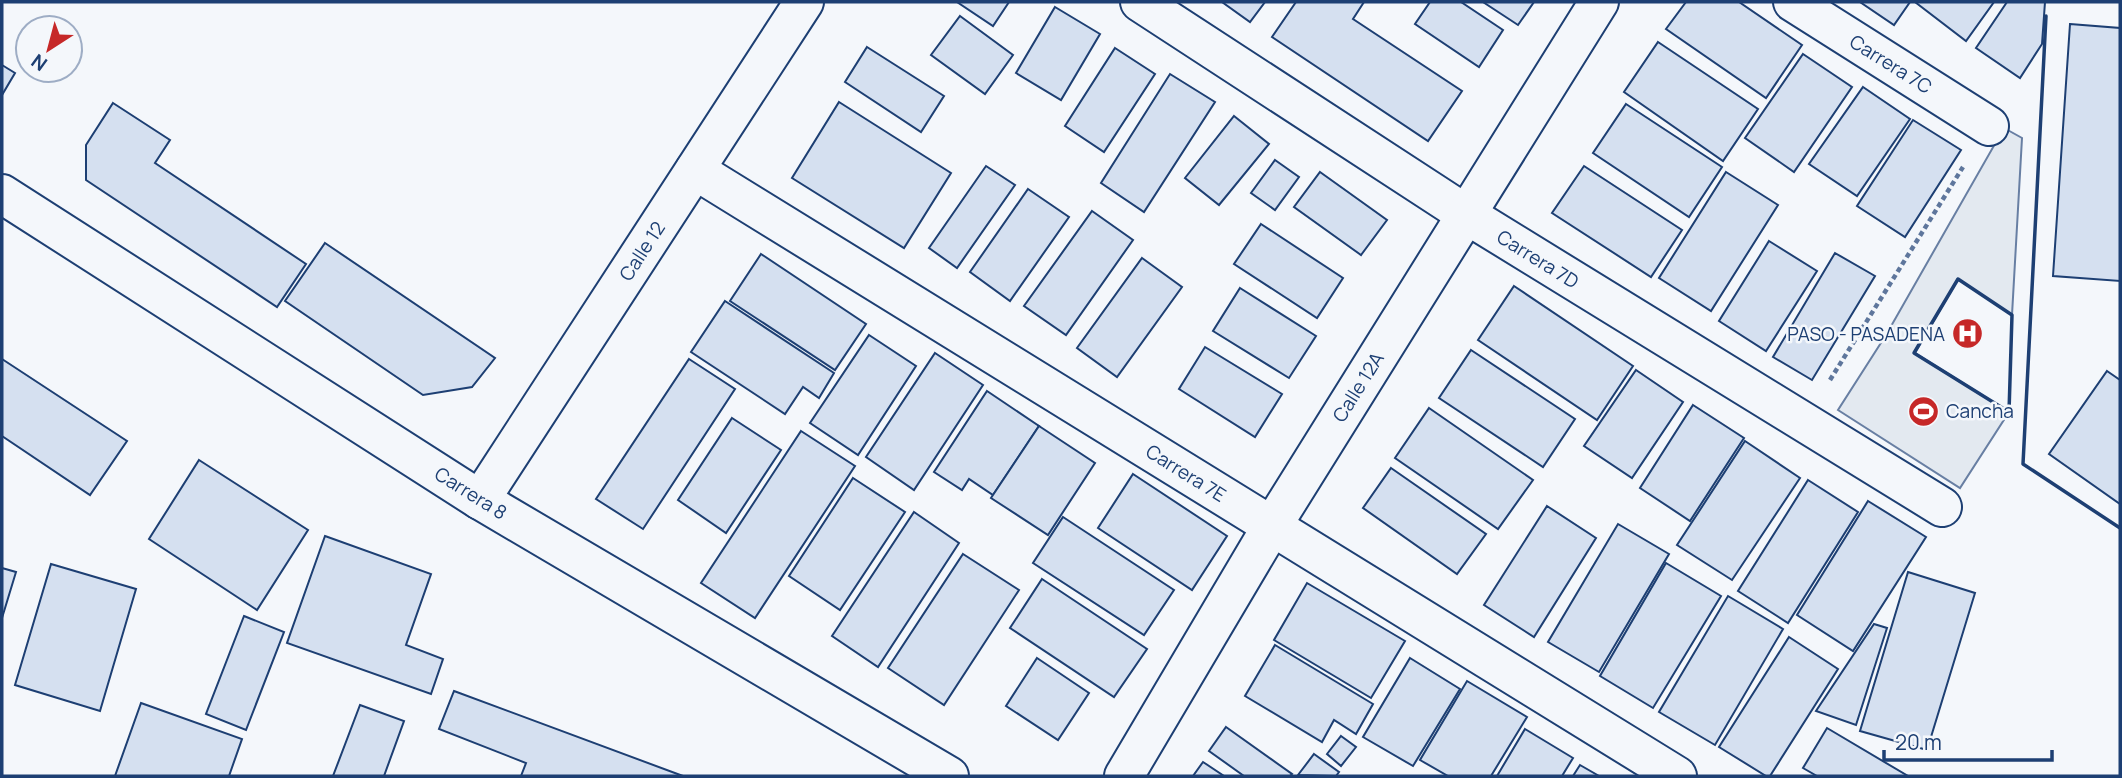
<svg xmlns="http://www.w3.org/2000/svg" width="2122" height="778" font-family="Manrope,sans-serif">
<rect width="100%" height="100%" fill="#f4f7fb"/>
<polygon fill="#e3e9f0" stroke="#687fa3" stroke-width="2" points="2004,128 2022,138 2012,315 1958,279 1915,353 2009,412 1960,488 1838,410 1886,335"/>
<g fill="#d5e0f0" stroke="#1d3f73" stroke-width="2">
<polygon points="957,2 1009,2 993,26"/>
<polygon points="1222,2 1265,2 1250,22"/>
<polygon points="1296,2 1364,2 1353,19 1462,91 1428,141 1272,37"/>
<polygon points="1430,2 1461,2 1503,30 1479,67 1415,24"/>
<polygon points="1483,2 1534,2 1518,25"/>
<polygon points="1686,2 1739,2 1802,45 1766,98 1666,29"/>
<polygon points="1860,2 1910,2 1894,25"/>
<polygon points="1915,2 1994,2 1966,41"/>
<polygon points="2007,2 2045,2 2042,44 2020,78 1976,48"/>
<polygon points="1055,7 1100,34 1061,100 1016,73"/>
<polygon points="960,16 1013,55 985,94 931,55"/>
<polygon points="2070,24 2120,28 2120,281 2053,276"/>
<polygon points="1658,42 1758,109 1723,161 1624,92"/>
<polygon points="867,47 944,96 921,132 845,82"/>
<polygon points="1115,48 1155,74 1104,152 1065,126"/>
<polygon points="1803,54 1852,87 1794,172 1745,138"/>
<polygon points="2,65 15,73 2,95"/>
<polygon points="1170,74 1215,102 1144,212 1101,183"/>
<polygon points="1863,87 1910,119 1857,196 1809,164"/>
<polygon points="839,102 951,173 904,248 792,178"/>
<polygon points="113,103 170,140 155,163 306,264 277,307 86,180 86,145"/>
<polygon points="1626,104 1722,167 1689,217 1593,153"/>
<polygon points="1234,116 1269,144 1219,205 1185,178"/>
<polygon points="1913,120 1961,150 1905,237 1857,206"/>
<polygon points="1275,160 1299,177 1275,210 1251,193"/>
<polygon points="986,166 1015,185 957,268 929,248"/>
<polygon points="1584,166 1682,230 1651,277 1552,213"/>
<polygon points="1320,172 1387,220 1361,255 1294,207"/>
<polygon points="1726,172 1778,205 1711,311 1659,278"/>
<polygon points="1028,189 1069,217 1010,301 970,272"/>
<polygon points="1092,211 1133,240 1066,335 1024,306"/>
<polygon points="1261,224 1343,278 1317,318 1234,264"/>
<polygon points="1769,241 1817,271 1766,351 1719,321"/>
<polygon points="325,243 495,358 472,387 423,395 285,301"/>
<polygon points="1835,253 1875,276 1812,380 1773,357"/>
<polygon points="761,254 866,324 835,370 730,301"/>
<polygon points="1142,258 1182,287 1117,377 1077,348"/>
<polygon points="1514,286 1633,366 1597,420 1478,340"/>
<polygon points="1240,288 1316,336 1289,378 1213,331"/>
<polygon points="725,301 834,373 819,398 803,387 785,414 691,352"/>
<polygon points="869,335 916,366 858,455 810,423"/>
<polygon points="1205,347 1282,394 1255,437 1179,389"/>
<polygon points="1471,350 1575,419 1543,467 1439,398"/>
<polygon points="935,353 983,385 914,490 866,457"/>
<polygon points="2,359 127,441 90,495 2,436"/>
<polygon points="689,359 735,389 643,529 596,499"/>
<polygon points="1636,370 1683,402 1632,478 1584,446"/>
<polygon points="2107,371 2120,380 2120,504 2049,454"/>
<polygon points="987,391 1039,426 993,495 969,479 962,490 934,472"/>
<polygon points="1693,405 1744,438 1690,521 1640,488"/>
<polygon points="1429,408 1533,480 1498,529 1395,458"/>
<polygon points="732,418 781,450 726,533 678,500"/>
<polygon points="1039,426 1095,463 1048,535 991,498"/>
<polygon points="801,431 855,466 755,618 701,583"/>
<polygon points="1745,441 1800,478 1732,580 1677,545"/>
<polygon points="199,460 308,530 257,610 149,539"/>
<polygon points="1391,468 1486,534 1457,574 1363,508"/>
<polygon points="1133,474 1227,536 1192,590 1098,528"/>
<polygon points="853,478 905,512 840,610 789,576"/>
<polygon points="1808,480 1858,512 1788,623 1738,591"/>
<polygon points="1868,501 1926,537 1853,651 1797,615"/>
<polygon points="1547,506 1596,538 1534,637 1484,605"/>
<polygon points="914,512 959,543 878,667 832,636"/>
<polygon points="1063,517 1174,590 1144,635 1033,563"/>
<polygon points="1618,524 1669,554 1599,672 1548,642"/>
<polygon points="325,536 431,574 406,645 443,659 431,694 287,643"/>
<polygon points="963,554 1019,590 944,705 888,668"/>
<polygon points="1666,563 1721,596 1653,708 1600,676"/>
<polygon points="51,564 136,589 100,711 15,685"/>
<polygon points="2,568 16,572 2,618"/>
<polygon points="1908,572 1975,593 1927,750 1860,731"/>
<polygon points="1042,579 1147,649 1114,697 1010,628"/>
<polygon points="1307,583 1405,641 1371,698 1274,640"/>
<polygon points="1728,596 1783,629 1715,745 1659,712"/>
<polygon points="244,616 284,632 246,730 206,714"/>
<polygon points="1874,624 1887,628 1856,725 1816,711"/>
<polygon points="1789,637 1838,669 1770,776 1766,776 1719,747"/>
<polygon points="1275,645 1373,704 1356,734 1334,720 1322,742 1245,696"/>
<polygon points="1037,658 1089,693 1058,740 1006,706"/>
<polygon points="1410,658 1460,689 1413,766 1363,737"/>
<polygon points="1467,681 1527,717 1491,776 1448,776 1420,760"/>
<polygon points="454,691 683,776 521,776 526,763 439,729"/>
<polygon points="141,703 242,739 229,776 115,776"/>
<polygon points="360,705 404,721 384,776 333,776"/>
<polygon points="1226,727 1292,774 1290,776 1244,776 1209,751"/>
<polygon points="1827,728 1908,776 1817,776 1803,768"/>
<polygon points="1525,729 1573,758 1562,776 1497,776"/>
<polygon points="1341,736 1356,747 1341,766 1327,754"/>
<polygon points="1314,754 1339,772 1336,776 1298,775"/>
<polygon points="1203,762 1224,776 1193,776"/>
<polygon points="1580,765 1599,776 1573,776"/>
</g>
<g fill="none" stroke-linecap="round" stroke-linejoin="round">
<defs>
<g id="street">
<polyline points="1140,2 1464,213 1942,507"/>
<polyline points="1793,2 1989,126"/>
<polyline points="695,170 1677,776"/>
<polyline points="2,194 480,500 949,776"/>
<polyline points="480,500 804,2"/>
<polyline points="1124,776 1272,526 1599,2"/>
</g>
</defs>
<use href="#street" stroke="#1d3f73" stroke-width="42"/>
<polyline stroke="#5e769c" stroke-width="4.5" stroke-dasharray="5 3.5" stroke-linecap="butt" points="1830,380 1963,167"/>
<use href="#street" stroke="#f4f7fb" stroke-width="38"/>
<g stroke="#1d3f73" stroke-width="3.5">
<polyline points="2046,16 2023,464 2120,528"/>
<polygon points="1958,279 2012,315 2009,412 1914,353"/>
</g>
</g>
<defs>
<symbol id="hospital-disc" viewBox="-11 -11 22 22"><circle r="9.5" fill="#c62828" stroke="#f4f7fb"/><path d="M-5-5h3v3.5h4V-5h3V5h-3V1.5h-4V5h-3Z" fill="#fff"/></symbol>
<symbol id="stadium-disc" viewBox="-11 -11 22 22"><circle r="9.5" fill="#c62828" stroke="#f4f7fb"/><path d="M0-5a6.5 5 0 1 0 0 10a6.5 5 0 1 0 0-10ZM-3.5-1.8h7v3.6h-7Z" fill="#fff"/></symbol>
</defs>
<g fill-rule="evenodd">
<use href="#hospital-disc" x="1950" y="316" width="35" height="35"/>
<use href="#stadium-disc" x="1906" y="394" width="35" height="35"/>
</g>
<g text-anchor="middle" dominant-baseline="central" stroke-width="5" stroke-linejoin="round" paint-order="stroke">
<g font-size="19" fill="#1d3f73" stroke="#f4f7fb">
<text transform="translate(1891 64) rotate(32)">Carrera 7C</text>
<text transform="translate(642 251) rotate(-57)">Calle 12</text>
<text transform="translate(1538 259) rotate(32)">Carrera 7D</text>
<text transform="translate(1358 387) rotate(-58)">Calle 12A</text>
<text transform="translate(1186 473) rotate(32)">Carrera 7E</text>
<text transform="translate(471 493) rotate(32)">Carrera 8</text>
</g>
<g font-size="19" fill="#1d3f73" stroke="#f4f7fb" text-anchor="end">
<text x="1945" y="334">PASO - PASADENA</text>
<text x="1946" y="411" text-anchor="start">Cancha</text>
</g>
</g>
<rect width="2122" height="778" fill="none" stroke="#1d3f73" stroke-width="7"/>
<g transform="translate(49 49) rotate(216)"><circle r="33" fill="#f4f7fb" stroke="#9eadc5" stroke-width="2"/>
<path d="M0-5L12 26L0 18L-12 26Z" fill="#c62828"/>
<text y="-10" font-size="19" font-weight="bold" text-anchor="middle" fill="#1d3f73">N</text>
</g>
<path d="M1884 750v10h168v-10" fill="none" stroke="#1d3f73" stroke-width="3.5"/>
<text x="1895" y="750" font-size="21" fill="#1d3f73" stroke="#f4f7fb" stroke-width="5" paint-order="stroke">20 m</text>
</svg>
